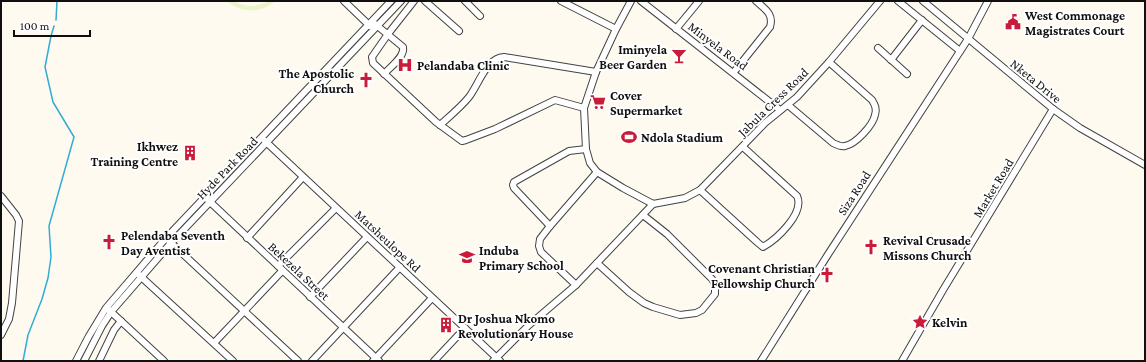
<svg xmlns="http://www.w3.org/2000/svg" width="1146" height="362" font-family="'Crimson Pro',serif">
<rect width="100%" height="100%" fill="#fffaf0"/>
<path fill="#eaf3c9" d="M 227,1 C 236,1 243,6 253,6 C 261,5 267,1 275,1 C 261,14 241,13 227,1 Z"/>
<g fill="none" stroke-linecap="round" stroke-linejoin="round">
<g stroke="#32acd7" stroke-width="1.5">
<polyline points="56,20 57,1"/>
<polyline points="23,361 28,335 42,299 48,278 51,257 49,226 74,137 53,102 45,67 51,36 54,26"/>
</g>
<defs>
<g id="minor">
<polyline points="344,1 370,26"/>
<polyline points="414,1 388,34 372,57 373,63 436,122 462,141 466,140 495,129 555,100 584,108"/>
<polyline points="425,1 459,31"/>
<polyline points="465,1 480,16"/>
<polyline points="561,1 616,29"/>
<polyline points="631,1 616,29 596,72 584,108 586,149 590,163 597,172 623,188 653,204 685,198 700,190 765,123 797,97 829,62 880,1"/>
<polyline points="641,1 780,110"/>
<polyline points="898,1 960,51"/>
<polyline points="923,1 1053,109 1080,128 1145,165"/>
<path d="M 375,24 L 403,47 C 405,57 390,67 384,74"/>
<polyline points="676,29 699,1"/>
<polyline points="878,48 907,74"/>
<polyline points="891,60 922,20"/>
<path d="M 734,72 L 770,27 C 774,14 765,9 756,1"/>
<path d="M 788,105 L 833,143 C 837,145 841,147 845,146 C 856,144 873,125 875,115 C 877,109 875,105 872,100 L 829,62"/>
<path d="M 440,125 C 450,116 461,107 469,97 C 479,84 486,58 504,57 L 596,72"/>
<polyline points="265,141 500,361"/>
<path d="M 700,190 L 757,242 L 763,247 C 777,239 805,213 797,196 L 743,147"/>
<polyline points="1,196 16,215 19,221 12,303 9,319 1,335"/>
<polyline points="208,200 379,361"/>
<polyline points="550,226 514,188 513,185 514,182 569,151 586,149"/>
<polyline points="247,238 303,177"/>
<polyline points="169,241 298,361"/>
<polyline points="597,263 629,292 644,303 653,307 680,315 696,313 702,310 715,294 715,284 712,279 667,234 643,215"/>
<polyline points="278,266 336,208"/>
<polyline points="138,274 233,361"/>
<polyline points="576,285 541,252 539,246 540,239 550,226 597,172"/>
<polyline points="310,297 367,237"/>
<polyline points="109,310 164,361"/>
<polyline points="214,343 282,271"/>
<polyline points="76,361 89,336 106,308 166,238 391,1"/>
<polyline points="84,361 102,326 111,312 171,243 401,1"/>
<polyline points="99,361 114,330 121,321"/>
<polyline points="312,361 400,267"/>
<polyline points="373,361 432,298"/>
<polyline points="434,361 465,328"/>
<polyline points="493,361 529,325 576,285 653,204"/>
<polyline points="761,361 827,256 968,39 988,1"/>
<polyline points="902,361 943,290 1053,109"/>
</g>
</defs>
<use href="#minor" stroke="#424242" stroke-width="8"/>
<use href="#minor" stroke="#fff" stroke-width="6"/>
</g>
<defs>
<symbol id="civic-bare" viewBox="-9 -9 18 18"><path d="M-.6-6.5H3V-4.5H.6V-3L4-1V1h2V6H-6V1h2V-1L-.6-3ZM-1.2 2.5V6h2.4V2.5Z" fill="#ca1b3b" stroke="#fff" stroke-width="2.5" paint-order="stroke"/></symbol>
<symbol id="bar-bare" viewBox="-9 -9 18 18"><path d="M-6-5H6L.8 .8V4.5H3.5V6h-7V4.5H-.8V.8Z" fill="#ca1b3b" stroke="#fff" stroke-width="2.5" paint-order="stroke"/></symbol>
<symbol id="hospital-bare" viewBox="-9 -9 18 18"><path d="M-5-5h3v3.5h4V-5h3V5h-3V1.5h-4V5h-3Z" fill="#ca1b3b" stroke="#fff" stroke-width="2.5" paint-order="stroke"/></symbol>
<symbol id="church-bare" viewBox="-9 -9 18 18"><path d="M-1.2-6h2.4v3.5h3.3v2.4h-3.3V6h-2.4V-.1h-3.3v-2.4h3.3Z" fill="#ca1b3b" stroke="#fff" stroke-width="2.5" paint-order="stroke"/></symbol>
<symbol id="supermarket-bare" viewBox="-9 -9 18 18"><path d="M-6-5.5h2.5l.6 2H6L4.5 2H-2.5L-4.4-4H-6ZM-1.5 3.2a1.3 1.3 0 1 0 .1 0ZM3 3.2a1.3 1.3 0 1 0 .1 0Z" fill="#ca1b3b" stroke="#fff" stroke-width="2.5" paint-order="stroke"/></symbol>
<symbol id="stadium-bare" viewBox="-9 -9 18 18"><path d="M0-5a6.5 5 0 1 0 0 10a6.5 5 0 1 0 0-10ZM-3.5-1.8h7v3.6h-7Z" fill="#ca1b3b" stroke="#fff" stroke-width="2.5" paint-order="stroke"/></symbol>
<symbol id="building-bare" viewBox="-9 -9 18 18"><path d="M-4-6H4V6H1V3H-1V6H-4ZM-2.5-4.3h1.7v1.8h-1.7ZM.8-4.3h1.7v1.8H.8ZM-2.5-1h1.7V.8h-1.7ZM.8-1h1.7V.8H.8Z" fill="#ca1b3b" stroke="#fff" stroke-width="2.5" paint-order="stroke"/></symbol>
<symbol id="school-bare" viewBox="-9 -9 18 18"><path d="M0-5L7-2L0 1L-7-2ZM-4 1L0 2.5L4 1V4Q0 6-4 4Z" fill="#ca1b3b" stroke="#fff" stroke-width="2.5" paint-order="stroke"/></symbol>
<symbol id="sight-bare" viewBox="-9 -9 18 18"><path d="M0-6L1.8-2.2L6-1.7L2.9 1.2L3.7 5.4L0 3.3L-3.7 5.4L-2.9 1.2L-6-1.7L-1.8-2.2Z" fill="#ca1b3b" stroke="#fff" stroke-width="2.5" paint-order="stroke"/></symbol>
</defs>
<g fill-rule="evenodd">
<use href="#civic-bare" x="1002" y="11" width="22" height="22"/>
<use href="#bar-bare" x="668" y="45" width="22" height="22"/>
<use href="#hospital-bare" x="394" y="54" width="22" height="22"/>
<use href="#church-bare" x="355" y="69" width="22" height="22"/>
<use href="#supermarket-bare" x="587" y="91" width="22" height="22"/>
<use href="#stadium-bare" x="618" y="126" width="22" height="22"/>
<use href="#building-bare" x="179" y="142" width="22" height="22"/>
<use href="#church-bare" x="98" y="231" width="22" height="22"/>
<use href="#church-bare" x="860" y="236" width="22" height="22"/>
<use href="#school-bare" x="456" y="246" width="22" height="22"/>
<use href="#church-bare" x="816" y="264" width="22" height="22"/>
<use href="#sight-bare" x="909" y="311" width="22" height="22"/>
<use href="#building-bare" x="435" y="314" width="22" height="22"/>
</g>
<g text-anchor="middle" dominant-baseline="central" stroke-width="4" stroke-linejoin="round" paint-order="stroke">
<g font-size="13" font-weight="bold" fill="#0f0f0f" stroke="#fff" text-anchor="start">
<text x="1025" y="15">West Commonage<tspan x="1025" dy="15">Magistrates Court</tspan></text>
<text x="667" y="49" text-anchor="end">Iminyela<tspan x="667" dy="15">Beer Garden</tspan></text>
<text x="417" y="65">Pelandaba Clinic</text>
<text x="354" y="73" text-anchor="end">The Apostolic<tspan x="354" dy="15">Church</tspan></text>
<text x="610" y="95">Cover<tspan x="610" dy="15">Supermarket</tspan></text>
<text x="641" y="137">Ndola Stadium</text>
<text x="178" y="146" text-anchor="end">Ikhwez<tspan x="178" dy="15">Training Centre</tspan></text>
<text x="121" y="235">Pelendaba Seventh<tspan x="121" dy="15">Day Aventist</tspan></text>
<text x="883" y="240">Revival Crusade<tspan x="883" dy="15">Missons Church</tspan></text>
<text x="479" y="250">Induba<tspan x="479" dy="15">Primary School</tspan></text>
<text x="815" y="268" text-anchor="end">Covenant Christian<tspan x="815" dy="15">Fellowship Church</tspan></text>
<text x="458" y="318">Dr Joshua Nkomo<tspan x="458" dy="15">Revolutionary House</tspan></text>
<text x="932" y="322">Kelvin</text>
</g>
<g font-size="13" fill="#0f0f0f" stroke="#fff">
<text transform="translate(718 46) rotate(37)">Minyela Road</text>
<text transform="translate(1036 81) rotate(39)">Nketa Drive</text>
<text transform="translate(773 102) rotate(-44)">Jabula Cress Road</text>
<text transform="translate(227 168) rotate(-46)">Hyde Park Road</text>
<text transform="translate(993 188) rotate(-59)">Market Road</text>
<text transform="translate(854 193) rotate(-57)">Siza Road</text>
<text transform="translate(388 241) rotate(43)">Matsheulope Rd</text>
<text transform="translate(299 271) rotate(43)">Bekezela Street</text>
</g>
</g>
<rect width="1146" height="362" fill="none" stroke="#0f0f0f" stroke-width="4"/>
<path d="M14 30v6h76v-6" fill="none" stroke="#0f0f0f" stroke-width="2"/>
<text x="20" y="30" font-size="12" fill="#0f0f0f" stroke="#ffffff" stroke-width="3" paint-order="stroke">100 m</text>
</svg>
